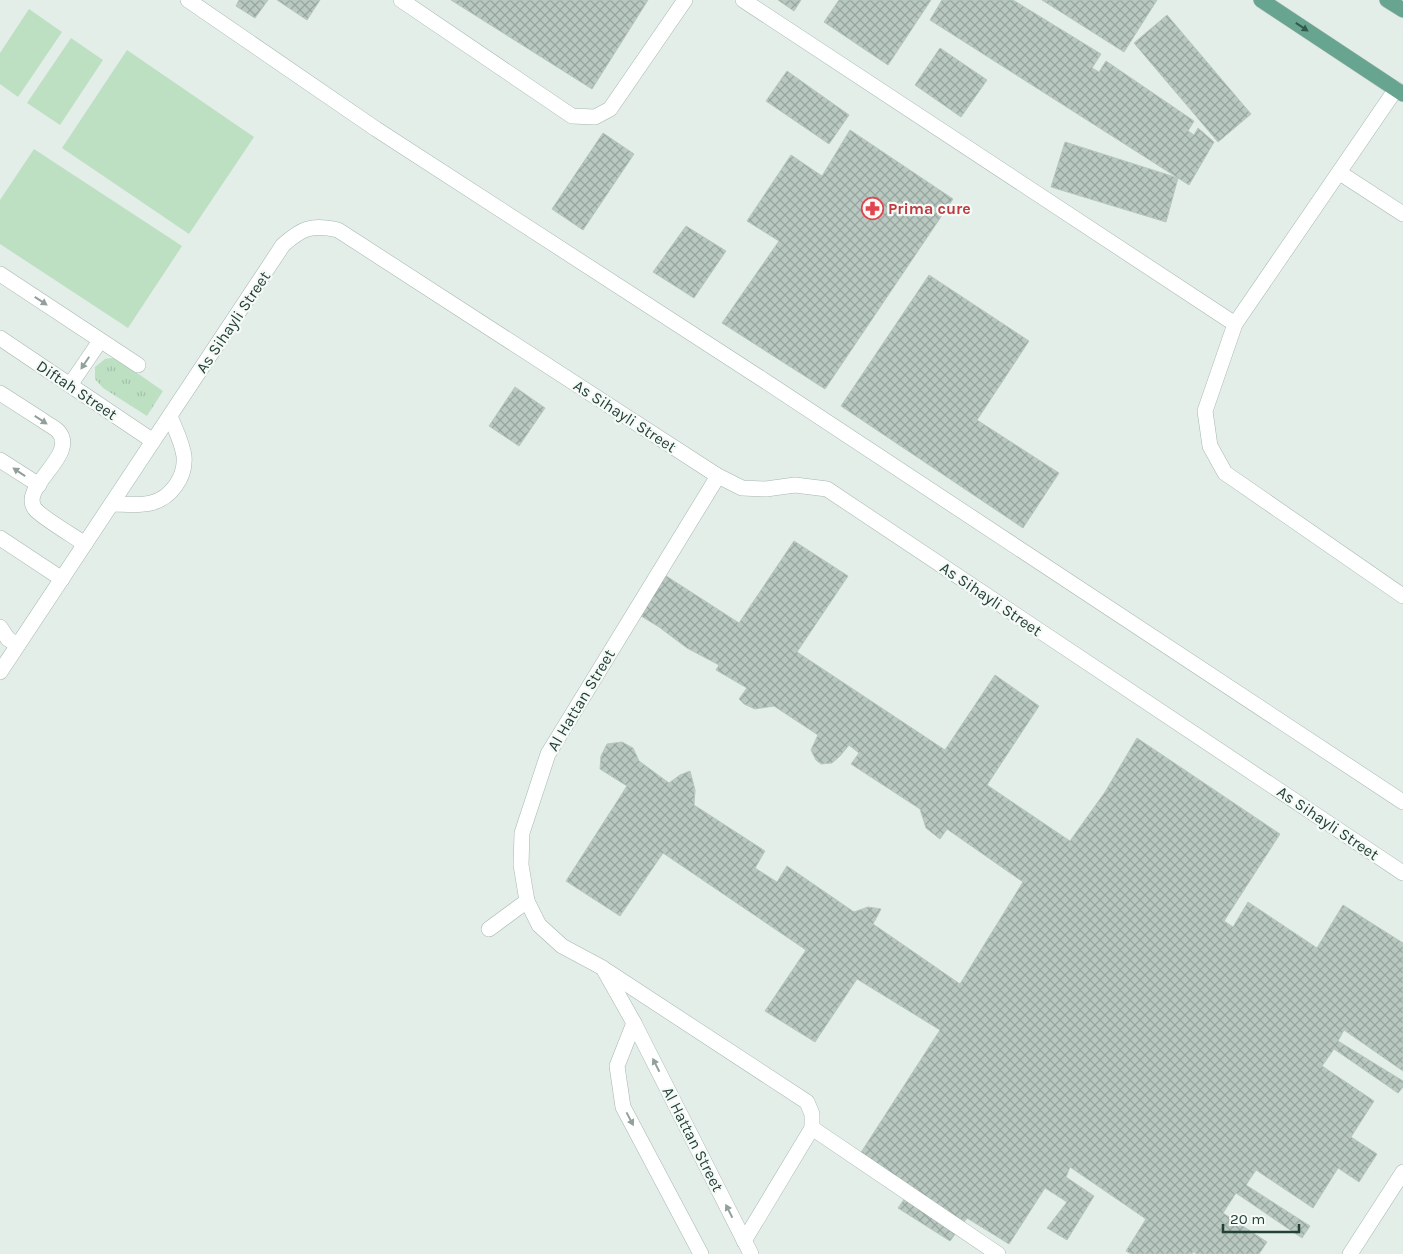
<svg xmlns="http://www.w3.org/2000/svg" width="1403" height="1254" font-family="Karla,sans-serif">
<defs>
<pattern id="grass-tufts" width="24" height="20" patternUnits="userSpaceOnUse" patternTransform="scale(1.25)"><rect width="24" height="20" fill="#bde0c3"/><path d="M3 7l-1-3M5 7V3M7 7l1-3M15 17l-1-3M17 17v-4M19 17l1-3" fill="none" stroke="#a2c1a8"/></pattern>
<pattern id="building-cross-hatch" width="8" height="8" patternUnits="userSpaceOnUse" patternTransform="scale(1.25)"><rect width="8" height="8" fill="#b9c9c2"/><path d="M0 0l8 8M0 8l8-8" fill="none" stroke="#96a59e"/></pattern>
</defs>
<rect width="100%" height="100%" fill="#e4eee9"/>
<polygon fill="url(#grass-tufts)" points="111,358 117,359 163,391 147,416 103,388 95,379 95,367 105,359"/>
<g fill="#bde0c3">
<polygon points="29,9 62,32 18,97 0,84 0,53"/>
<polygon points="71,38 103,60 60,125 27,103"/>
<polygon points="127,50 254,137 189,234 62,148"/>
<polygon points="34,149 182,246 128,328 0,244 0,200"/>
</g>
<g fill="url(#building-cross-hatch)" stroke="#b6c8bf">
<polygon points="239,0 268,0 255,18 236,6"/>
<polygon points="277,0 320,0 307,20"/>
<polygon points="451,0 648,0 592,89"/>
<polygon points="778,0 801,0 794,11"/>
<polygon points="839,0 931,0 888,65 824,22"/>
<polygon points="942,0 1013,0 1101,54 1092,68 1099,72 1106,61 1194,121 1188,131 1194,135 1198,128 1214,142 1189,185 930,20"/>
<polygon points="1042,0 1157,0 1124,52"/>
<polygon points="1167,15 1251,114 1218,142 1134,43"/>
<polygon points="940,48 987,80 961,117 915,85"/>
<polygon points="787,71 849,115 829,144 766,101"/>
<polygon points="850,130 953,199 825,389 722,323 779,241 747,221 791,155 822,176"/>
<polygon points="603,133 634,154 583,230 552,209"/>
<polygon points="1065,142 1178,178 1166,222 1051,187"/>
<polygon points="686,226 726,251 694,298 653,272"/>
<polygon points="929,275 1029,341 977,420 1059,473 1023,528 841,406"/>
<polygon points="515,387 545,408 519,446 489,426"/>
<polygon points="794,541 848,576 797,652 945,750 995,675 1039,706 987,785 1061,835 1070,841 1105,792 1137,738 1280,834 1224,921 1233,927 1248,902 1317,948 1343,905 1403,943 1403,1071 1344,1030 1338,1041 1403,1081 1403,1087 1398,1093 1334,1049 1322,1066 1374,1101 1351,1137 1377,1154 1359,1182 1338,1168 1313,1208 1256,1170 1246,1185 1310,1226 1302,1238 1236,1193 1223,1213 1267,1242 1259,1254 1197,1254 1193,1252 1192,1254 1131,1254 1126,1251 1146,1219 1070,1167 1066,1177 1094,1196 1067,1240 1047,1228 1067,1202 1045,1188 1009,1244 967,1218 950,1241 898,1208 913,1187 860,1154 940,1030 857,979 815,1042 765,1011 806,950 663,853 620,916 566,881 627,786 600,769 601,756 607,744 622,742 633,748 639,761 669,783 680,775 690,771 695,790 694,805 765,851 755,868 777,882 787,866 854,912 868,907 881,909 873,924 960,984 1023,882 947,829 940,839 926,828 920,809 851,764 859,753 849,745 840,756 832,763 821,764 816,760 811,750 818,735 774,706 755,709 744,704 739,699 747,688 716,670 719,665 687,648 659,627 633,611 660,572 739,623"/>
</g>
<g fill="none" stroke-linecap="round" stroke-linejoin="round">
<defs>
<g id="minor">
<polyline points="188,0 376,129 765,381 1403,802"/>
<polyline points="401,0 572,116 595,117 610,109 685,0"/>
<polyline points="743,0 1235,324"/>
<polyline points="1396,89 1235,324 1205,411 1210,446 1225,473 1403,596"/>
<polyline points="1340,173 1403,214"/>
<polyline points="0,274 138,365"/>
<polyline points="0,338 153,441"/>
<polyline points="70,385 100,341"/>
<path d="M 0,393 C 14,402 28,411 42,420 C 47,424 54,427 58,431 C 80,455 18,487 35,509 C 41,517 75,537 85,544"/>
<polyline points="0,460 39,485"/>
<polyline points="718,476 548,754 522,833 521,865 527,901 539,925 562,946 603,968 634,1023 751,1254"/>
<path d="M 112,504 C 124,504 139,506 151,503 C 171,498 186,477 184,456 C 182,442 175,429 170,416"/>
<polyline points="0,538 62,579"/>
<polyline points="0,627 8,639 18,645"/>
<path d="M 0,672 L 283,245 C 302,228 312,224 338,230 L 718,476 L 742,488 L 766,489 L 795,485 L 827,489 L 1403,873"/>
<polyline points="489,929 527,901"/>
<polyline points="607,971 807,1102 812,1114 812,1128 744,1241"/>
<polyline points="634,1023 617,1066 623,1107 701,1254"/>
<polyline points="812,1128 998,1254"/>
<polyline points="1350,1254 1403,1172"/>
</g>
<g id="major">
<polyline points="1261,0 1403,94"/>
<polyline points="1387,0 1403,10"/>
</g>
</defs>
<use href="#minor" stroke="#a6b7b0" stroke-width="16"/>
<use href="#major" stroke="#c1cac7" stroke-width="16"/>
<use href="#minor" stroke="#fff" stroke-width="15"/>
<use href="#major" stroke="#67a590" stroke-width="15"/>
</g>
<defs><path id="oneway-solid" d="M-6-.8H1V-3.2L6.5 0L1 3.2V.8H-6Z" transform="scale(1.25)"/></defs>
<use fill="#345a4c" href="#oneway-solid" transform="translate(1302 27) rotate(34)"/>
<g fill="#91a09a">
<use href="#oneway-solid" transform="translate(41 301) rotate(33)"/>
<use href="#oneway-solid" transform="translate(85 363) rotate(124)"/>
<use href="#oneway-solid" transform="translate(41 420) rotate(33)"/>
<use href="#oneway-solid" transform="translate(19 472) rotate(-146)"/>
<use href="#oneway-solid" transform="translate(656 1065) rotate(-117)"/>
<use href="#oneway-solid" transform="translate(630 1119) rotate(62)"/>
<use href="#oneway-solid" transform="translate(729 1211) rotate(-117)"/>
</g>
<defs>
<symbol id="pharmacy-ring" viewBox="-11 -11 22 22"><circle r="9.5" fill="#f5faf7" stroke="#e0444e" stroke-width="1.5"/><path d="M-2-6h4v4h4v4h-4v4h-4v-4h-4v-4h4Z" fill="#e0444e"/></symbol>
</defs>
<g fill-rule="evenodd">
<use href="#pharmacy-ring" x="860" y="196" width="25" height="25"/>
</g>
<g text-anchor="middle" dominant-baseline="central" stroke-width="4.5" stroke-linejoin="round" paint-order="stroke">
<g font-size="16" font-weight="bold" fill="#be3a42" stroke="#f5faf7" text-anchor="start">
<text x="888" y="208">Prima cure</text>
</g>
<g font-size="16" fill="#234136" stroke="#f5faf7">
<text transform="translate(233 322) rotate(-56)">As Sihayli Street</text>
<text transform="translate(77 390) rotate(34)">Diftah Street</text>
<text transform="translate(625 416) rotate(33)">As Sihayli Street</text>
<text transform="translate(991 599) rotate(34)">As Sihayli Street</text>
<text transform="translate(581 700) rotate(-59)">Al Hattan Street</text>
<text transform="translate(1328 823) rotate(34)">As Sihayli Street</text>
<text transform="translate(693 1139) rotate(63)">Al Hattan Street</text>
</g>
</g>
<path d="M1223 1224v8h76v-8" fill="none" stroke="#234136" stroke-width="2.5"/>
<text x="1230" y="1224" font-size="15" fill="#234136" stroke="#f5faf7" stroke-width="4" paint-order="stroke">20 m</text>
</svg>
